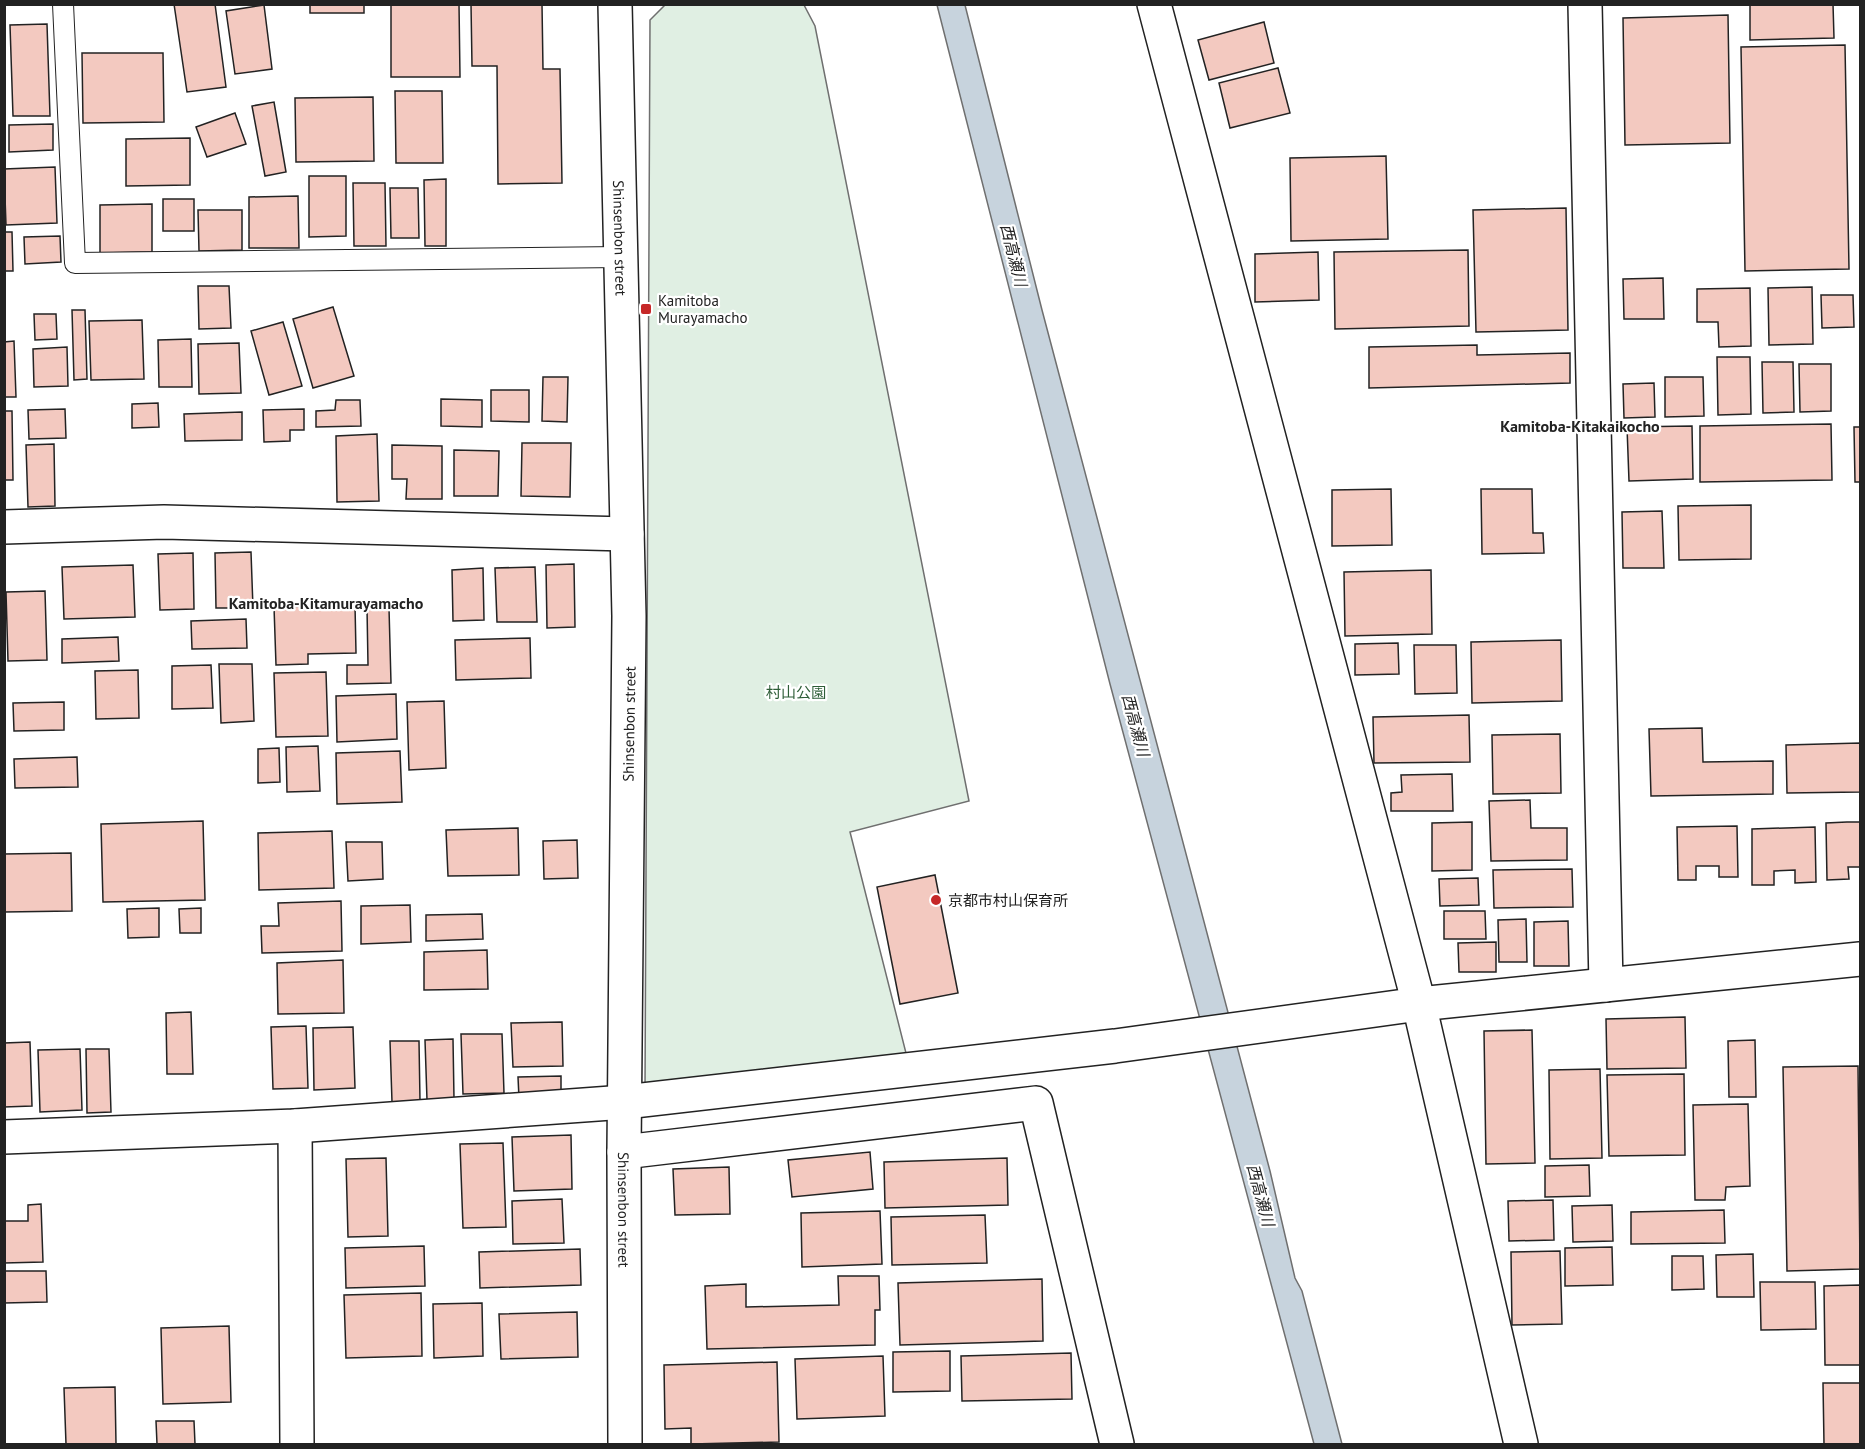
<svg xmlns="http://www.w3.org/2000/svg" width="1865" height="1449" font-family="'PT Sans','Noto Sans JP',sans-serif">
<rect width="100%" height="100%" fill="#fff"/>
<polygon fill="#e0efe3" stroke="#6f6f6f" stroke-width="1.5" points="665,5 804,5 815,26 969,801 850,832 907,1057 645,1089 650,20"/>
<polygon fill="#c7d3dd" stroke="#6f6f6f" stroke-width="1.5" points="937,5 965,5 1042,310 1270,1171 1295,1278 1302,1291 1342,1444 1314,1444 1110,684"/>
<g fill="#f3c9c0" stroke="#222" stroke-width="1.5">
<polygon points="174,4 215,4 226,87 187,92"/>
<rect x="310" y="4" width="54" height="9"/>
<polygon points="391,4 459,4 460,77 391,77"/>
<polygon points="471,4 542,4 543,69 560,69 562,183 498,184 497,66 472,66"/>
<polygon points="1750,4 1833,4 1834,38 1750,40"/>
<polygon points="264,5 272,69 235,74 226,11"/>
<polygon points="1728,15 1730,143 1625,145 1623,18"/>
<polygon points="1264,22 1274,63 1209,80 1198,40"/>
<polygon points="47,24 50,116 13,116 10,25"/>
<polygon points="1845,45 1849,269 1745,271 1741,47"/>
<polygon points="82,53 163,53 164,122 83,123"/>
<polygon points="1278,68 1290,113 1230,128 1219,83"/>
<polygon points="395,91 442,91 443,163 396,163"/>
<polygon points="373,97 374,161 296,162 295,98"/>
<polygon points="274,102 286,172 265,176 252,106"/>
<polygon points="235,113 246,144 207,157 196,127"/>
<polygon points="53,124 53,150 9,152 9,125"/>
<polygon points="190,138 190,185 126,186 126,139"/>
<polygon points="1386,156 1388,239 1291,241 1290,158"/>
<polygon points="55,167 57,223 6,225 4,169"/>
<polygon points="309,176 346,176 346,236 309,237"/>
<polygon points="446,179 446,246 425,246 424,180"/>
<polygon points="353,183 385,183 386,246 354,246"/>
<polygon points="390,188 418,188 419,238 391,238"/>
<polygon points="298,196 299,248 249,248 249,197"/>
<rect x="163" y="199" width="31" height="32"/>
<polygon points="152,204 152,252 100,253 100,205"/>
<polygon points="1566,208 1568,330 1476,332 1473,210"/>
<polygon points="198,210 242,210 242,250 199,251"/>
<polygon points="4,232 12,232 13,271 4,271"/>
<polygon points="60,236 61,262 25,264 24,237"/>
<polygon points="1468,250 1469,326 1335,329 1334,252"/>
<polygon points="1318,252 1319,300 1255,302 1255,254"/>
<polygon points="1663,278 1664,319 1624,319 1623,279"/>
<polygon points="198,286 229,286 231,328 199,329"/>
<polygon points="1812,287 1813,344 1769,345 1768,288"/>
<polygon points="1750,288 1751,346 1719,347 1718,322 1697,322 1697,289"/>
<polygon points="1821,295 1853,295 1854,327 1822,328"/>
<polygon points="333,307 354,376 313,388 293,319"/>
<polygon points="72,310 85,310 87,379 74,380"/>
<polygon points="34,314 56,314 57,339 35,340"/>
<polygon points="142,320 144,379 91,380 89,321"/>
<polygon points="283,322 302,386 269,395 251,331"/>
<polygon points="191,339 192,387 159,387 158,340"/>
<polygon points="14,341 16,397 4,397 4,342"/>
<polygon points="239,343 241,393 199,394 198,344"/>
<polygon points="1477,345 1477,355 1570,353 1570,383 1369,388 1369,347"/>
<polygon points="67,347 68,386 34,387 33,349"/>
<polygon points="1717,357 1750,357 1751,414 1718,415"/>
<polygon points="1762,362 1793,362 1794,412 1763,413"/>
<polygon points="1799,364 1831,364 1831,411 1800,412"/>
<polygon points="543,377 568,377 567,422 542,421"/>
<polygon points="1665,377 1703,377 1704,416 1665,417"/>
<polygon points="1654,383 1655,417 1624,418 1623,384"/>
<polygon points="491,390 529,390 529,422 491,421"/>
<polygon points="441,399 482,400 482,427 441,426"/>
<polygon points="336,400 360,400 361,426 316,427 316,411 335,410"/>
<polygon points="158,403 159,427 132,428 132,404"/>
<polygon points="65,409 66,438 29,439 28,410"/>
<polygon points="304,409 304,430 290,430 290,441 264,442 263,410"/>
<polygon points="4,411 12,411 13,480 4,480"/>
<polygon points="242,412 242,440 185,441 184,414"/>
<polygon points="1831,424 1832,480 1700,482 1700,426"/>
<polygon points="1692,426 1693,479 1629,481 1627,427"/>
<polygon points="1854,427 1860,427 1860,482 1855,482"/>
<polygon points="377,434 379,501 337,502 336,436"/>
<polygon points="522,443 571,443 570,497 521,496"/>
<polygon points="54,444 55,506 28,507 26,445"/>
<polygon points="392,445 442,446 442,499 406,499 407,479 392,479"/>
<polygon points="454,450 499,451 498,496 454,496"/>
<polygon points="1391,489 1392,545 1332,546 1332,490"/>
<polygon points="1481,489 1532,489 1533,533 1543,533 1544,553 1482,554"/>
<polygon points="1751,505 1751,559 1679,560 1678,506"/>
<polygon points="1662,511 1664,568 1623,568 1622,512"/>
<polygon points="251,552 253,608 216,608 215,553"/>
<polygon points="193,553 194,609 160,610 158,554"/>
<polygon points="574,564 575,627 547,628 546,565"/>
<polygon points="133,565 135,617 64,619 62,567"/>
<polygon points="535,567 537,622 497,622 495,568"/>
<polygon points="483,568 484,620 453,621 452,570"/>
<polygon points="1431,570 1432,634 1345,636 1344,572"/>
<polygon points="45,591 47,660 8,661 6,592"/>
<polygon points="355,605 356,653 308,654 308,664 276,665 274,607"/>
<polygon points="367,608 389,608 391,683 347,684 347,665 368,665"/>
<polygon points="246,619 247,648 192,649 191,621"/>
<polygon points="118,637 119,661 62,663 62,639"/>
<polygon points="530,638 531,678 456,680 455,640"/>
<polygon points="1561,640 1562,701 1472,703 1471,642"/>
<polygon points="1398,643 1399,674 1355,675 1355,644"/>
<polygon points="1414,645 1456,645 1457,693 1415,694"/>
<polygon points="219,664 252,664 254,721 221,723"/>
<polygon points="211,665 213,708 172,709 172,666"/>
<polygon points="138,670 139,718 96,719 95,671"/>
<polygon points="326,672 328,736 276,737 274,673"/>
<polygon points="396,694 397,739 337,742 336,696"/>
<polygon points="444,701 446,768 409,770 407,702"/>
<polygon points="64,702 64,730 14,731 13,703"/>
<polygon points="1469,715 1470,762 1374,763 1373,717"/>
<polygon points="1702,728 1703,762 1773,761 1773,794 1651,796 1649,729"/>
<polygon points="1560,734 1561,793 1493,794 1492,735"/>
<polygon points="1860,743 1860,792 1787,793 1786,745"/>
<polygon points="318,746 320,791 287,792 286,747"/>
<polygon points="279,748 280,782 258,783 258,749"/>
<polygon points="400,751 402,802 337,804 336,753"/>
<polygon points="77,757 78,787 15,788 14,759"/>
<polygon points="1452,774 1453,811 1391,811 1391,793 1402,792 1401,775"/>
<polygon points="1530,800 1531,828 1567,828 1567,860 1491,861 1489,801"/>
<polygon points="203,821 205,900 103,902 101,824"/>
<polygon points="1472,822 1472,870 1432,871 1432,823"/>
<polygon points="1847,822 1860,822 1860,867 1848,867 1849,879 1827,880 1826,823"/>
<polygon points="1737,826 1738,877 1719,877 1719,866 1696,866 1696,880 1678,880 1677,827"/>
<polygon points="1815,827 1816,882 1795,883 1795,870 1774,871 1774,885 1752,885 1752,829"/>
<polygon points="518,828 519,875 448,876 446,830"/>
<polygon points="332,831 334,888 259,890 258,833"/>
<polygon points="577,840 578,878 544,879 543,841"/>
<polygon points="346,842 382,842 383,879 348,881"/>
<polygon points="71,853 72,911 4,912 4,854"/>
<polygon points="1572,869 1573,907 1494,908 1493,870"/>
<polygon points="935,875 958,993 900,1004 877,887"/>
<polygon points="1478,878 1479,905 1440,906 1439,879"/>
<polygon points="341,901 342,951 262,953 261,926 279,926 278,903"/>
<polygon points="410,905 411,942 361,944 361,906"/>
<polygon points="159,908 159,937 128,938 127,909"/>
<polygon points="201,908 201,933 180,933 179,909"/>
<polygon points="1444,911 1485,911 1486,939 1444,939"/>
<polygon points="482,914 483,939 426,941 426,915"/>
<polygon points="1526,919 1527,962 1499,962 1498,920"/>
<polygon points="1568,921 1569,966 1534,966 1534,922"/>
<polygon points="1496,942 1496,972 1459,972 1458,943"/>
<polygon points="487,950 488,989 424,990 424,952"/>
<polygon points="343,960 344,1013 278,1014 277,963"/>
<polygon points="191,1012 193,1074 167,1074 166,1013"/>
<polygon points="1685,1017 1686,1068 1607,1069 1606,1019"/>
<polygon points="562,1022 563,1066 513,1067 511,1023"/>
<polygon points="306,1026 308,1088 273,1089 271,1027"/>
<polygon points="353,1027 355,1088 314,1090 313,1028"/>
<polygon points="1532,1030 1535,1163 1486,1164 1484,1031"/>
<polygon points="461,1034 502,1034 504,1093 463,1094"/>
<polygon points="453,1039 454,1099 427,1100 425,1040"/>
<polygon points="1755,1040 1756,1097 1729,1097 1728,1041"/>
<polygon points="390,1041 419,1041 420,1101 392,1102"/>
<polygon points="30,1042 32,1106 4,1107 4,1043"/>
<polygon points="80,1049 82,1110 40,1112 38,1050"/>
<polygon points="86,1049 109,1049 111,1112 87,1113"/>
<polygon points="1858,1066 1860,1269 1787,1271 1783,1067"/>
<polygon points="1600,1069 1602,1158 1550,1159 1549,1070"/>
<polygon points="1684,1074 1685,1155 1609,1156 1607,1075"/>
<polygon points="561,1076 561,1097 519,1098 518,1077"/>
<polygon points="1748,1104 1750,1186 1726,1187 1725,1200 1695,1200 1693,1105"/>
<polygon points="571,1135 572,1189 514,1191 512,1137"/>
<polygon points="503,1143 506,1227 463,1228 460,1144"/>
<polygon points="870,1152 873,1189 792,1197 788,1160"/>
<polygon points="386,1158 388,1236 348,1237 346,1159"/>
<polygon points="1007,1158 1008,1205 885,1208 884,1162"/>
<polygon points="1589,1165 1590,1196 1545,1197 1545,1166"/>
<polygon points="729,1167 730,1214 675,1215 673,1169"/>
<polygon points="562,1199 564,1243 513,1244 512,1201"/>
<polygon points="1553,1200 1554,1240 1509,1241 1508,1201"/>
<polygon points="41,1204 43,1262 4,1263 4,1221 28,1221 28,1205"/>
<polygon points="1612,1205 1613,1241 1573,1242 1572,1206"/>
<polygon points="1724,1210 1725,1243 1631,1244 1631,1212"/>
<polygon points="880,1211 882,1264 802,1267 801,1213"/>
<polygon points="985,1215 987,1263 892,1265 891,1217"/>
<polygon points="424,1246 425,1286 346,1288 345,1248"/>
<polygon points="1612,1247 1613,1285 1565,1286 1565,1248"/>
<polygon points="580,1249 581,1285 480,1288 479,1252"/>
<polygon points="1560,1251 1562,1324 1512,1325 1511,1252"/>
<polygon points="1753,1254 1754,1297 1717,1297 1716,1255"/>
<polygon points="1672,1256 1703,1256 1704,1289 1672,1290"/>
<polygon points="4,1271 46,1271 47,1302 4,1303"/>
<polygon points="838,1276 879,1276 880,1310 875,1310 875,1345 707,1349 705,1286 746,1284 746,1307 839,1305"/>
<polygon points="1042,1279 1043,1341 900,1345 898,1283"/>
<polygon points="1760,1282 1815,1282 1816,1329 1761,1330"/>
<polygon points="1860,1285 1860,1365 1825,1365 1824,1286"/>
<polygon points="421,1293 422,1356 346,1358 344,1295"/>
<polygon points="482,1303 483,1356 434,1358 433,1304"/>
<polygon points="577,1312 578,1357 501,1359 499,1314"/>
<polygon points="229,1326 231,1402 163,1404 161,1328"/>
<polygon points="950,1351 950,1391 893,1392 893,1352"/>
<polygon points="1071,1353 1072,1399 962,1401 961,1356"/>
<polygon points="883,1356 885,1416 797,1419 795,1359"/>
<polygon points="777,1362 779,1442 691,1444 691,1428 665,1429 664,1365"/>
<polygon points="1823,1383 1860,1383 1860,1444 1824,1444"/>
<polygon points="115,1387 116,1444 66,1444 64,1388"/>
<polygon points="156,1421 194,1421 195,1444 157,1444"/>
</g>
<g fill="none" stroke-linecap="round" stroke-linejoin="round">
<defs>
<polyline id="lane" points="63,4 75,263 621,257"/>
<g id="street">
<polyline points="1154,4 1419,1004 1521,1444"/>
<polyline points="1585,4 1606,985"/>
<polyline points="4,527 164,522 627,534"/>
<polyline points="295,1126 297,1444"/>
<polyline points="4,1137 295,1126 625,1102 1115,1046 1419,1004 1860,959"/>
<polyline points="624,1152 1036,1103 1117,1444"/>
</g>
<g id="secondary">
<path id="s1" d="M 615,4 L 629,616 L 624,1152 L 625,1444"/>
</g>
</defs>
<use href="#lane" stroke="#222" stroke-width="22"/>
<use href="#street" stroke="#222" stroke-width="36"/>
<use href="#secondary" stroke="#222" stroke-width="36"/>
<use href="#lane" stroke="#fff" stroke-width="20"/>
<use href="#street" stroke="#fff" stroke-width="33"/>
<use href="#secondary" stroke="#fff" stroke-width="33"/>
</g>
<g fill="#c62828" stroke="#fff" stroke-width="2">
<rect x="640" y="303" width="12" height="12" rx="3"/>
<circle cx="936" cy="900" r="6"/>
</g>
<g text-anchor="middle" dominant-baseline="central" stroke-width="4.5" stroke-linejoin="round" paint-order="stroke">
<g font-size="15" fill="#222" stroke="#fff">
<text stroke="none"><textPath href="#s1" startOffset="234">Shinsenbon street</textPath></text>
<text transform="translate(629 724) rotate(-89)">Shinsenbon street</text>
<text stroke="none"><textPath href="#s1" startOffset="1206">Shinsenbon street</textPath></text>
</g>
<g font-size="15" fill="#222" stroke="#fff" text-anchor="start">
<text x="658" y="300">Kamitoba<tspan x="658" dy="17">Murayamacho</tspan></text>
<text x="948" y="900">京都市村山保育所</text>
</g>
<g font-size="15" fill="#2f5e38" stroke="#fff">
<text x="796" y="692">村山公園</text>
</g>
<g font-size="16" font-style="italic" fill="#222" stroke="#fff">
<text transform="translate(1014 255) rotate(76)">西高瀬川</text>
<text transform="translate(1136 725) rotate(75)">西高瀬川</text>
<text transform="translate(1261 1195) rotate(75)">西高瀬川</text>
</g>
<g font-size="16" font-weight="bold" fill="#222" stroke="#fff">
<text x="1580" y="426">Kamitoba-Kitakaikocho</text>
<text x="326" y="603">Kamitoba-Kitamurayamacho</text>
</g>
</g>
<rect width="1865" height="1449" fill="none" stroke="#222222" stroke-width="12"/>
</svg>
